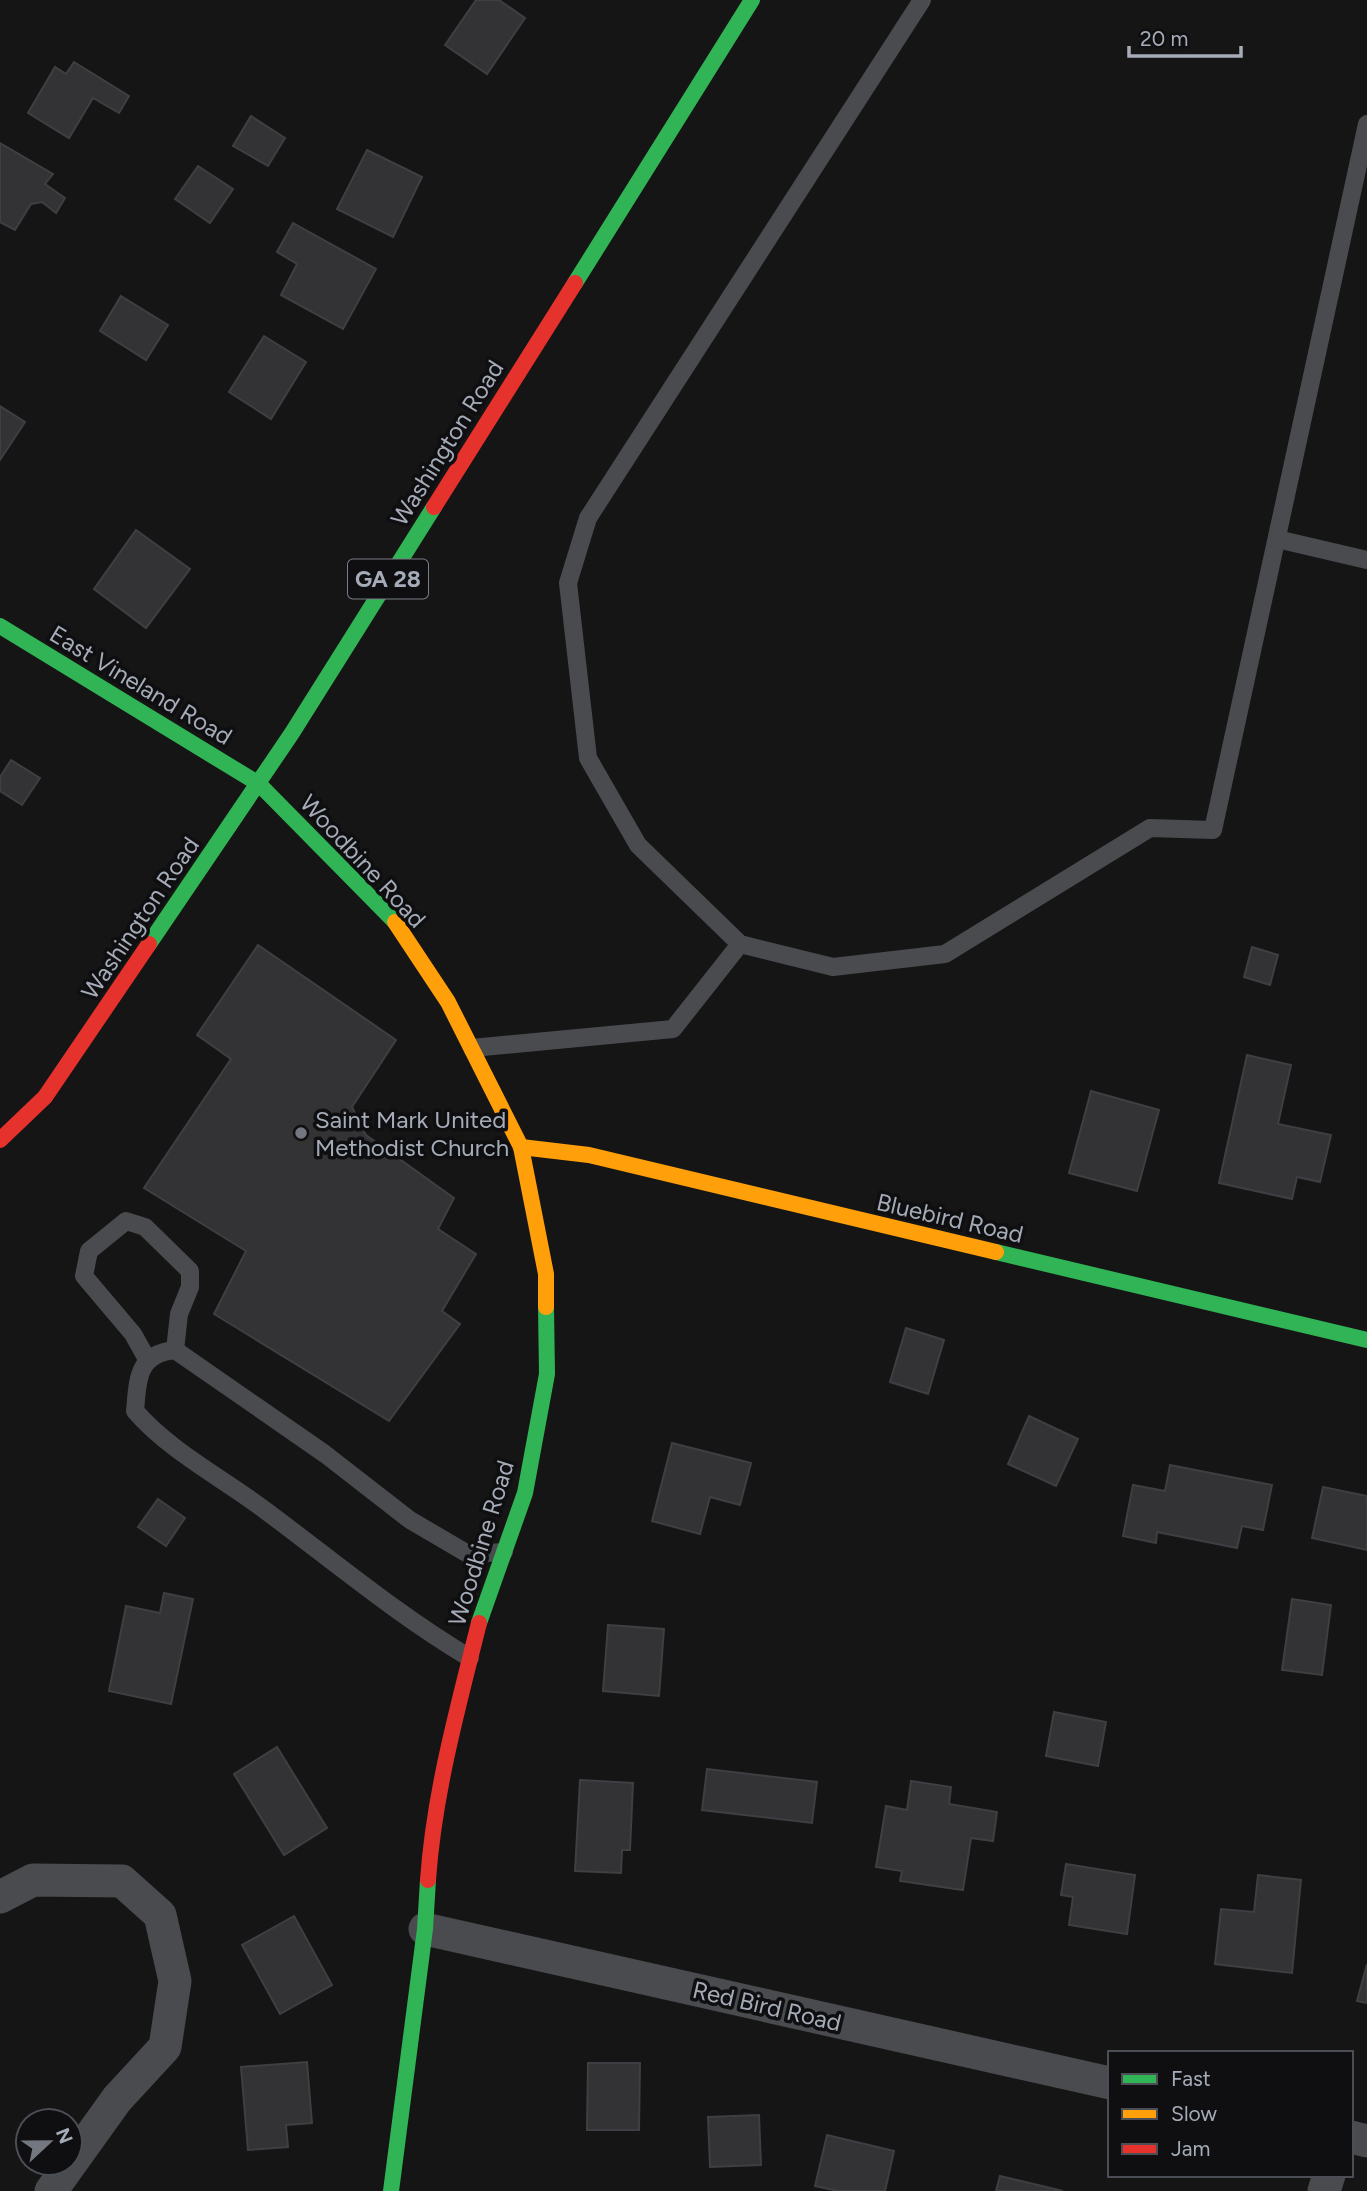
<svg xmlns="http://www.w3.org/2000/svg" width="1367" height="2191" font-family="Figtree,sans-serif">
<rect width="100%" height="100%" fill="#151515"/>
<g fill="#333335" stroke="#3e3f42" stroke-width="2">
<polygon points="476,0 499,0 525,18 487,74 445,45"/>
<polygon points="74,62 129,96 119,113 93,98 69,138 28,113 55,67 66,74"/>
<polygon points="251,116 285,138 268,166 233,146"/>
<polygon points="0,143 53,174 45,184 65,198 56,213 42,202 31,204 15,230 0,222"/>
<polygon points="367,150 422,177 393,237 337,209"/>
<polygon points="198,166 233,189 210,223 175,199"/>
<polygon points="293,223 376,269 343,329 281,295 297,264 277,252"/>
<polygon points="121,296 168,325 146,360 100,331"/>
<polygon points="264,336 306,362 271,419 229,392"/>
<polygon points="0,406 25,422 0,460"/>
<polygon points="136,530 190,569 146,628 94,589"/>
<polygon points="11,760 40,778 22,805 0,791 0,777"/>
<polygon points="258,945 396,1040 352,1107 366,1135 454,1198 438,1229 476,1254 442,1311 460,1324 389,1421 214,1314 246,1251 144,1188 231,1059 197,1035"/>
<polygon points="1252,947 1278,955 1270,985 1244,977"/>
<polygon points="1247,1055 1291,1065 1278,1124 1331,1135 1320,1182 1297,1177 1292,1199 1219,1183"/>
<polygon points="1091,1091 1159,1110 1137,1191 1069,1173"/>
<polygon points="906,1328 944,1340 928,1394 890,1382"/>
<polygon points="1029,1416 1078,1439 1056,1486 1008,1464"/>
<polygon points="672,1443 751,1463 740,1505 710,1497 700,1534 652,1521"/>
<polygon points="1170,1465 1272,1485 1263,1530 1242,1526 1237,1548 1157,1532 1156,1543 1123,1536 1133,1485 1165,1491"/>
<polygon points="1323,1487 1367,1496 1367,1550 1312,1538"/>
<polygon points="158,1499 185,1518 166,1546 138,1527"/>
<polygon points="164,1593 193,1599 171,1704 109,1691 126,1606 160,1613"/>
<polygon points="1292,1599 1331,1605 1322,1675 1282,1670"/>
<polygon points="608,1625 664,1629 659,1696 603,1691"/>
<polygon points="1054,1712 1106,1722 1098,1766 1046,1756"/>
<polygon points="277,1747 327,1828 284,1855 234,1774"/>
<polygon points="707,1769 817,1782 812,1823 702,1810"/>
<polygon points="580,1780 633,1783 630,1850 622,1850 621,1873 575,1871"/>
<polygon points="911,1781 951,1787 949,1804 997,1812 993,1841 971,1838 963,1890 900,1881 902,1871 876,1867 886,1806 907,1810"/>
<polygon points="1066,1864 1135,1875 1127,1934 1069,1925 1073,1897 1061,1895"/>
<polygon points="1258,1875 1301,1880 1292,1973 1215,1964 1221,1909 1254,1912"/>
<polygon points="294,1916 332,1985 280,2014 242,1945"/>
<polygon points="1367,1964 1367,2003 1357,2001"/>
<polygon points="307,2062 312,2123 286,2125 288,2147 248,2150 241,2067"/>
<polygon points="588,2063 640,2063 639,2130 587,2130"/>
<polygon points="759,2115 761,2165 710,2167 708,2117"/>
<polygon points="827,2135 894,2151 885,2191 838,2191 815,2186"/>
<polygon points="1000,2176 1063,2191 996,2191"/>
</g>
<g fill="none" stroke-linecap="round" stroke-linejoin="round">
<g stroke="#494b4e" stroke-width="18">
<polyline points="922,0 588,518 568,583 588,758 638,845 740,944 833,967 945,954 1150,828 1213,830 1367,124"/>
<polyline points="1277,539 1367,560"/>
<polyline points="472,1048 673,1029 740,944"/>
<polyline points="147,1359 133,1334 84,1276 89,1251 126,1221 145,1227 190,1271 190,1287 179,1314 175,1350"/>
<path d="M 470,1658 C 396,1614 331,1559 262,1508 C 219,1476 170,1451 135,1411 C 138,1379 137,1354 175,1350 L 325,1454 L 410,1520 L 468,1554 L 504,1552"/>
</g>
<g stroke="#494b4e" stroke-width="33">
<polyline points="0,1897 33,1880 122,1881 160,1915 175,1981 165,2047 117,2099 51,2191"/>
<polyline points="425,1929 1110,2083"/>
<polyline points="1351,2137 1367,2141"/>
<polyline points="1324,2191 1329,2175"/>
</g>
<g stroke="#30b455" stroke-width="16">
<polyline points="575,283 752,0"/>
<polyline points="0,626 259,784 395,922"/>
<polyline points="149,944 292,733 434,507"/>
<polyline points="996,1252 1367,1340"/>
<polyline points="479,1623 525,1493 547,1374 546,1307"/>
<polyline points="391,2191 425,1929 428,1880"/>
</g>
<g stroke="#ff9f0a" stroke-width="16">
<polyline points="395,922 448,1002 521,1147 546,1274 546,1307"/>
<polyline points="521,1147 589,1155 996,1252"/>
</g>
<g stroke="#e5322d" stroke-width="16">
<polyline points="434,507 575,283"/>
<polyline points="0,1140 45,1097 149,944"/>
<path d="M 428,1880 C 434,1793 458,1707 479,1623"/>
</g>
</g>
<circle fill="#73777f" stroke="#0f0f11" stroke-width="2.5" cx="301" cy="1133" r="7"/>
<g text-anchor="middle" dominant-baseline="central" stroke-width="7" stroke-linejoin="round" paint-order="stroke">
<rect fill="#0f0f11" stroke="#787d86" stroke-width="2" x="348" y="559.5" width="80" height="39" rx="5"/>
<g font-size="23" font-weight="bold" fill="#a5acb8">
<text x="388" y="579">GA 28</text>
</g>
<g font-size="24" fill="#a5acb8" stroke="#0f0f11">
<text transform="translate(447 443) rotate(-58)">Washington Road</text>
<text transform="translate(141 685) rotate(31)">East Vineland Road</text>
<text transform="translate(363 861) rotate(47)">Woodbine Road</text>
<text transform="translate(140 918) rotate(-56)">Washington Road</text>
<text transform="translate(950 1218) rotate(13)">Bluebird Road</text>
<text transform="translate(481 1543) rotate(-73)">Woodbine Road</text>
<text transform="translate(767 2006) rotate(13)">Red Bird Road</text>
</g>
<g font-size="24" fill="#a5acb8" stroke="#0f0f11" text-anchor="start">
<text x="315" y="1119">Saint Mark United<tspan x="315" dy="28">Methodist Church</tspan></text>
</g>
</g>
<rect x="1108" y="2051" width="245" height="126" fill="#0f0f11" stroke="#4b4e54" stroke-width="2"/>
<rect x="1122" y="2074" width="35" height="10" fill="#30b455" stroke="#4b4e54" stroke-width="2"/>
<text x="1171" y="2086" font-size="21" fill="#a5acb8">Fast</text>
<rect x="1122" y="2109" width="35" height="10" fill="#ff9f0a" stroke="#4b4e54" stroke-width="2"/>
<text x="1171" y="2121" font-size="21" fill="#a5acb8">Slow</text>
<rect x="1122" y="2144" width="35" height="10" fill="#e5322d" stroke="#4b4e54" stroke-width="2"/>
<text x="1171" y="2156" font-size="21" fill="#a5acb8">Jam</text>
<g transform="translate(49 2142) rotate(68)"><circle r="33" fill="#0f0f11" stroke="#4b4e54" stroke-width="2"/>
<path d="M0-5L12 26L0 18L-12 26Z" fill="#73777f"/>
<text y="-10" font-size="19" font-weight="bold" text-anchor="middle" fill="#a5acb8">N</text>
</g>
<path d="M1129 46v10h112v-10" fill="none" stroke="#a5acb8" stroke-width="3.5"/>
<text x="1140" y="46" font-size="21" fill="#a5acb8" stroke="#0f0f11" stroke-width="5" paint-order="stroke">20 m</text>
</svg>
